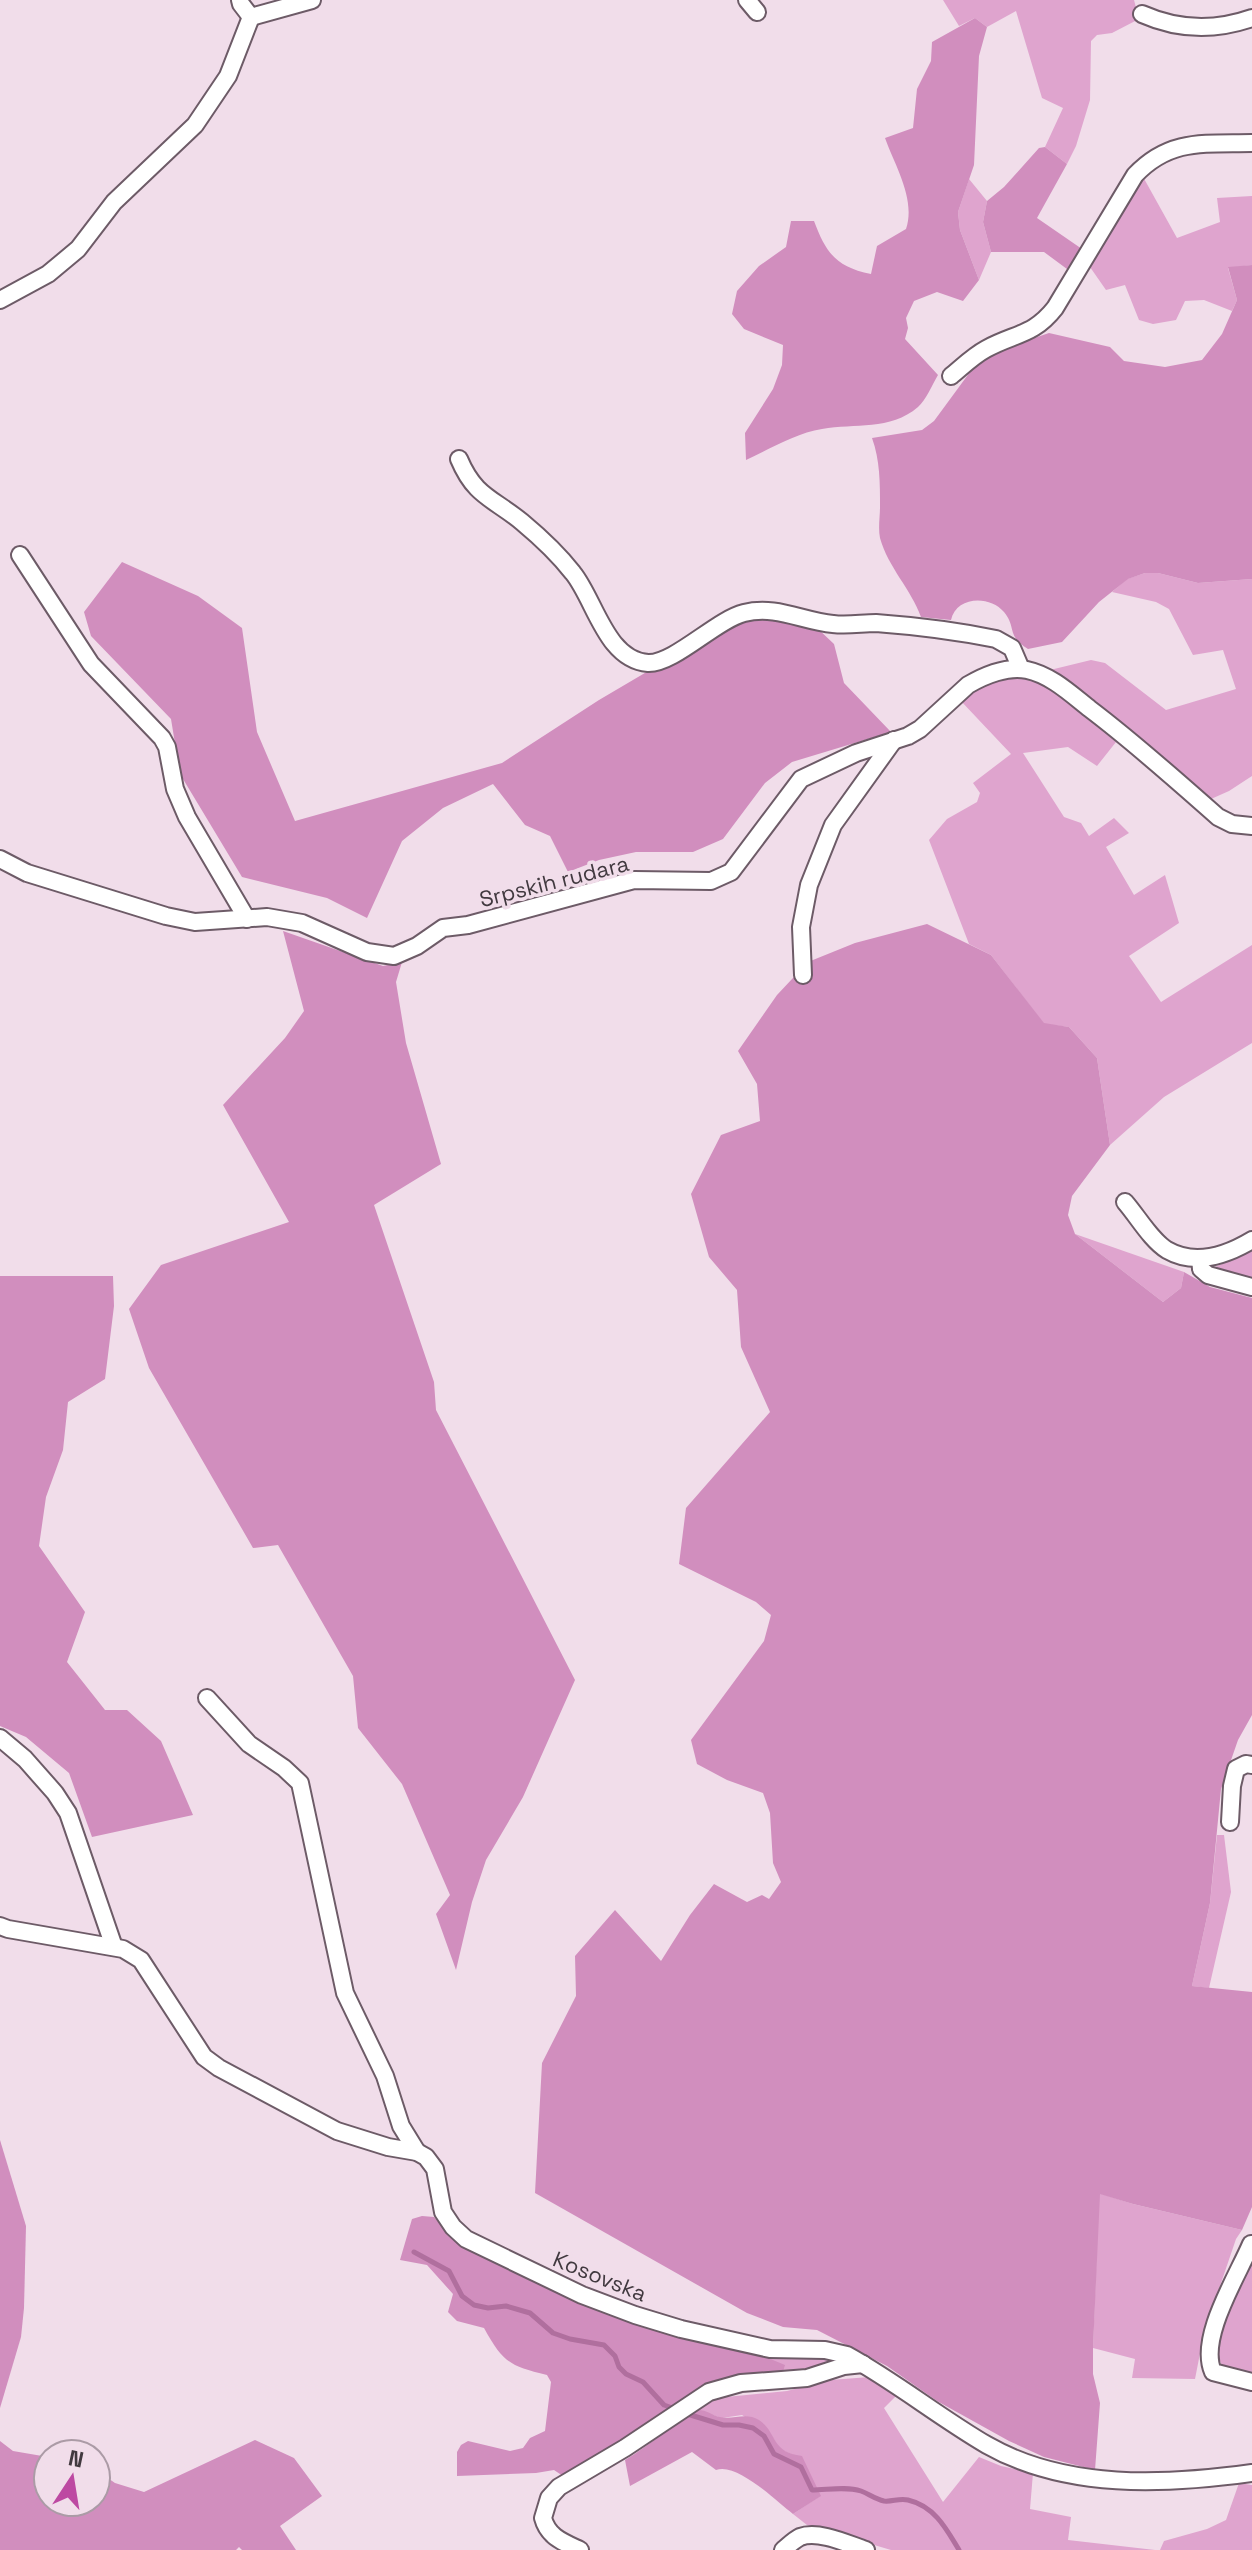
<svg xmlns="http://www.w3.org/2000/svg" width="1252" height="2550" font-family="'Space Grotesk',sans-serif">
<rect width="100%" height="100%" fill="#f1ddea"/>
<g fill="#dfa4ce">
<polygon points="943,0 1134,0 1139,19 1112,33 1097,35 1091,41 1090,100 1076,146 1067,164 1045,147 1063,108 1042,98 1016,11 987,27 975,18 959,26"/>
<polygon points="1142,175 1177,238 1220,222 1217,198 1252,196 1252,265 1228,268 1237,300 1232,311 1204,300 1185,301 1176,320 1153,324 1139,320 1125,285 1106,290 1090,267"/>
<polygon points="969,179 987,201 983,222 991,252 979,280 960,230 958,212"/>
<polygon points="1145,573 1158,573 1198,583 1252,579 1252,776 1229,791 1211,799 1050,670 1091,660 1105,663 1166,710 1236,689 1223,650 1193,655 1169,609 1156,602 1112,592 1127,579"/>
<polygon points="1025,676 1042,680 1116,742 1097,766 1068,747 1023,753 1064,817 1081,823 1089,836 1114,818 1129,833 1106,847 1134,895 1165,875 1179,923 1129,956 1161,1002 1252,945 1252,1043 1164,1097 1110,1145 1097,1058 1069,1027 1044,1024 991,955 969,944 929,840 947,819 977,802 980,793 973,783 1011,754 960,700 994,680"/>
<polygon points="1075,1234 1184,1272 1181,1288 1163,1302"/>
<polygon points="1252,1251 1252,1281 1220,1272 1215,1267"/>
<polygon points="1217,1835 1224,1835 1231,1892 1209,1988 1192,1986 1210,1903"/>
<polygon points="1099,2193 1133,2204 1242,2230 1236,2239 1204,2333 1195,2379 1132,2378 1135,2359 1093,2348"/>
<polygon points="1252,2254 1252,2375 1223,2367 1215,2352 1219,2327"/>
<polygon points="756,2353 835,2357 836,2362 782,2375"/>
<polygon points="870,2377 897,2395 884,2408 943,2502 979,2457 1001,2466 1033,2473 1030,2509 1071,2517 1068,2540 1155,2550 891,2550 807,2525 793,2514 820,2496 793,2455 780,2449 770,2433 742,2415 722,2418 696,2410 716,2398 787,2391 830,2380"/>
<polygon points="1239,2483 1252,2485 1252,2550 1160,2550 1164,2541 1207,2529 1226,2520"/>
</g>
<g fill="#d18ebe">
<path d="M 975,18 L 987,27 L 979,56 L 974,165 L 958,212 L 960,230 L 979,280 L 963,301 L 937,292 L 914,301 L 906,318 L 908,328 L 905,339 L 938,375 C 932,385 926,400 918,407 C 890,431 855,423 822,429 C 796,433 770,449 746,460 L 745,433 L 773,389 L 782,365 L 783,345 L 744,329 L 732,314 L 737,291 L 759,266 L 786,247 L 791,221 L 814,221 C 826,253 836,267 871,274 L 877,246 L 906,229 C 916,199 895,166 885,138 L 913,128 L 917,89 L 931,61 L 932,42 Z"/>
<polygon points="1045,147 1067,164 1037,218 1082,249 1067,269 1044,252 991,252 983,222 987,201 1004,187 1039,148"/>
<path d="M 1252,265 L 1252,579 L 1198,583 L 1158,573 L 1145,573 L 1128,579 L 1099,602 L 1062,642 L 1028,649 C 1006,635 1017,628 1004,612 C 990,595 956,596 951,620 L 921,617 C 911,589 888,567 880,538 C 878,528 880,517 880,507 C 880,483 880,460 872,438 L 922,430 L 934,421 L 970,372 L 993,352 L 1049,333 L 1110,347 L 1124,361 L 1165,367 L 1202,360 L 1222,334 L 1237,300 L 1228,267 Z"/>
<polygon points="122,562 198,596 242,628 257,732 295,821 502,763 599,700 723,627 770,617 816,627 834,644 844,683 891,732 792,762 765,783 723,839 693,852 636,852 599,860 568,872 550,836 525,825 493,784 443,808 402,841 367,918 327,898 242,877 180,774 171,719 91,636 84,612"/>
<polygon points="927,924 991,955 1044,1023 1069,1027 1097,1058 1110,1145 1072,1196 1068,1215 1075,1234 1163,1302 1181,1288 1184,1272 1210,1287 1252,1298 1252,1715 1238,1740 1221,1789 1210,1903 1192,1986 1252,1992 1252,2207 1242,2230 1133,2204 1100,2194 1093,2348 1093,2374 1100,2403 1095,2470 1044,2457 1009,2441 937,2401 887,2366 817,2330 783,2327 747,2313 535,2193 542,2063 576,1996 575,1956 615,1910 661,1961 690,1915 714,1884 747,1902 762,1895 769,1899 781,1882 773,1863 770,1813 763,1793 727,1780 697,1764 691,1740 764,1641 771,1615 756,1602 679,1564 686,1508 770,1412 741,1347 737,1290 709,1257 691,1194 721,1135 760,1121 757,1084 738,1051 777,995 808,962 855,943"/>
<polygon points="283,931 383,966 402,962 396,982 406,1043 441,1164 374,1205 434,1382 436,1410 575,1680 523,1797 486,1860 472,1902 456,1970 436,1914 450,1895 402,1784 358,1728 353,1676 278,1545 253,1548 149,1368 129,1309 161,1265 289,1222 223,1105 285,1038 304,1011"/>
<polygon points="0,1276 113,1276 114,1306 105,1379 68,1402 63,1450 46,1497 39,1546 85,1612 67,1662 105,1710 127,1710 161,1741 193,1815 92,1837 69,1773 26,1737 0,1726"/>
<polygon points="0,2140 26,2226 24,2308 21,2337 0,2408"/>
<path d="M 422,2216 L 434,2217 L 457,2242 L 512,2271 L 651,2329 L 756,2353 L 785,2365 L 782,2375 L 721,2381 L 700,2388 L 649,2424 L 563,2476 L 554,2470 L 536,2473 L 457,2476 L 457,2452 L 461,2445 L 468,2441 L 510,2451 L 523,2448 L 530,2438 L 545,2431 L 551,2382 L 547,2375 C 509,2366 503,2362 484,2328 L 457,2321 L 448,2312 L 453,2294 L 427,2265 L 400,2260 L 412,2219 Z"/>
<path d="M 696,2410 C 706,2409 711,2415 720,2417 C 733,2420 746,2412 759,2420 C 778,2433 770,2452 802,2456 L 821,2496 L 793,2514 C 776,2501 737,2462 716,2470 L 692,2452 L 630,2486 L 625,2460 C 650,2445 671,2426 696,2410 Z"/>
<polygon points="255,2440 294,2458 322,2496 280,2526 296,2550 242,2550 239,2547 236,2550 0,2550 0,2441 13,2451 48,2457 48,2502 96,2502 96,2470 115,2483 144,2492"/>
</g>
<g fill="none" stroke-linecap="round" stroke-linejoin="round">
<g stroke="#b06f9e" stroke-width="5">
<polyline points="414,2252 449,2271 462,2296 474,2305 488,2308 506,2306 530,2313 553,2333 570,2339 604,2345 615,2356 619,2367 626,2374 643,2382 664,2405 675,2409"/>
<path d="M 684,2413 L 723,2425 L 739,2425 L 753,2428 L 764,2436 L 774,2454 L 801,2467 L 812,2490 C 827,2490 846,2486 861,2491 C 869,2494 875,2499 884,2501 C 892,2502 899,2498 908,2500 C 934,2506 946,2528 959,2550"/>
</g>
<defs>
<g id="minor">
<polyline points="240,0 241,4 251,17 312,0"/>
<polyline points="747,0 757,12"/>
<path d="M 1142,14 C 1178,30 1215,31 1252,18"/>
<polyline points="0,300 48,274 78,249 114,202 195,125 228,76 251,17"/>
<path d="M 951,376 C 962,367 973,356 986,349 C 1015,333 1033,336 1055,308 L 1135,175 C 1170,138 1205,144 1252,143"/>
<path d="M 459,459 C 475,497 493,498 522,522 C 540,537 559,555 573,573 C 595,600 606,660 648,663 C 674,664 716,620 744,613 C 776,605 802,621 833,624 C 848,626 862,623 876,623 C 916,626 957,631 996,639 L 1012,648 L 1021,669"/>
<polyline points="20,555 91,664 162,738 167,747 175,789 187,817 247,919"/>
<path d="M 0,859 L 27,873 L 166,916 L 195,922 L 267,917 L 302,923 L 367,952 L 394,956 L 417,946 L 443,928 L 468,925 L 634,880 L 711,881 L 731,872 L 801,779 L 856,753 L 908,736 L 920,729 L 968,685 C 985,675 1008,666 1027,670 C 1051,675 1071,694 1090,709 C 1135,743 1176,780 1218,817 L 1232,824 L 1252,826"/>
<polyline points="803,975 801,927 809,885 833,825 894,740"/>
<path d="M 1125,1202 C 1138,1217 1151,1240 1167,1250 C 1195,1266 1227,1255 1252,1240"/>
<polyline points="1200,1258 1201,1269 1208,1275 1252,1287"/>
<polyline points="207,1698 249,1744 284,1768 300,1783 345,1993 385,2076 401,2126 417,2152"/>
<polyline points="0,1738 25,1759 55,1793 68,1813 114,1947"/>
<polyline points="1230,1822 1232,1786 1236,1769 1246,1764 1252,1765"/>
<path d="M 0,1926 L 8,1929 L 123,1949 L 141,1960 L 204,2057 L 219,2068 L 337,2131 L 388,2147 L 417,2152 L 426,2157 L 435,2169 L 443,2212 L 453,2227 L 466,2239 L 582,2295 L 635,2315 L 681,2329 L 770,2349 L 825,2350 L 847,2355 C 896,2382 939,2417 987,2445 C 1066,2490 1165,2485 1252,2473"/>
<path d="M 1251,2244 C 1237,2277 1198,2338 1213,2372 L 1252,2382"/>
<path d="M 580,2550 C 563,2542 548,2537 543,2518 L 549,2498 L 559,2487 L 625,2448 L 709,2392 L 741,2383 L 807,2378 L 844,2366 L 863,2364"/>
<path d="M 783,2550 C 788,2546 794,2540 800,2537 C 819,2530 848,2544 866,2550"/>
</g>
</defs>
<use href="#minor" stroke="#6d5b67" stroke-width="20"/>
<use href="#minor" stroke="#fff" stroke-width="16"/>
</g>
<g text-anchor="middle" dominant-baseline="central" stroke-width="7" stroke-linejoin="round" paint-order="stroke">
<g font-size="22" fill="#41393f" stroke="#f1ddea">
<text transform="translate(554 881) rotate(-14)">Srpskih rudara</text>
<text transform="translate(600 2276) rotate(22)">Kosovska</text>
</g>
</g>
<g transform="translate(72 2478) rotate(12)"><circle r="38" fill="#f1ddea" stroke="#ab9ba6" stroke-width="2"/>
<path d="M0-6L14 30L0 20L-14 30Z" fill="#bd49a2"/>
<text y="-12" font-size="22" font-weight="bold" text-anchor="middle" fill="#41393f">N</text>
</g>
</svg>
